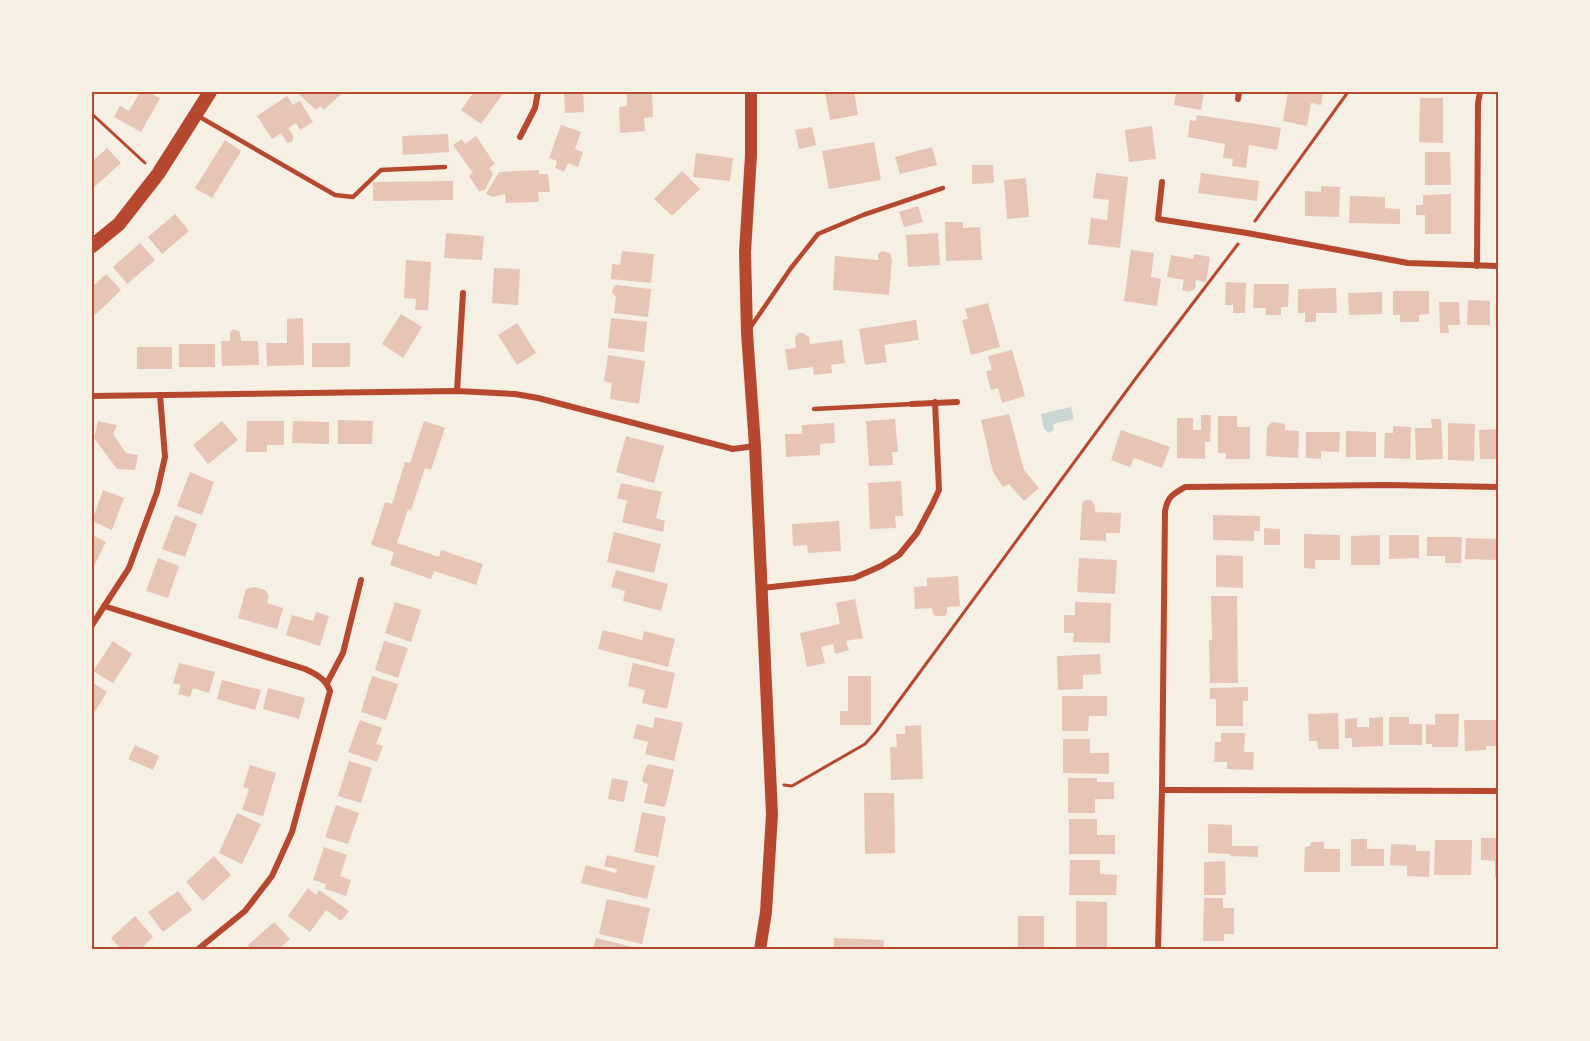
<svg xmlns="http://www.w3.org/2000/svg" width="1590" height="1041" font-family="Inter,sans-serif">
<rect width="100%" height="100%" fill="#f6efe4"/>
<polygon fill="#c9d6d2" points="1071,407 1074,419 1053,424 1054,429 1049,433 1044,429 1041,414"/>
<g fill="#e6c5b7">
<polygon points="140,92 148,92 160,98 141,132 114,117 120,106 129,111"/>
<polygon points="301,92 343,92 324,110 320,106 316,110 299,94"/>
<polygon points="474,92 504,92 481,124 461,110"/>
<polygon points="564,92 583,92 584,112 565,113"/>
<polygon points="627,92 652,92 653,117 644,118 645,131 620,133 619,107 627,106"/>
<polygon points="825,92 854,92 858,115 830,120"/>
<polygon points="1176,92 1204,92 1201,110 1174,105"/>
<polygon points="1288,92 1323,92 1321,105 1311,103 1307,126 1283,121"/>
<polygon points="287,96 293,105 300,101 313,122 300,130 296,123 288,128 293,135 293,141 287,143 281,133 272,139 257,116"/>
<polygon points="1420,98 1443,98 1443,143 1419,142"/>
<polygon points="1197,115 1281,128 1277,150 1249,145 1246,168 1232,166 1233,159 1223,158 1225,144 1188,137 1190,120 1196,121"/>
<polygon points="561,125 581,132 575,149 583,152 578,167 568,163 564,172 555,168 557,161 549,158"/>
<polygon points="1152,126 1156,159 1129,162 1125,130"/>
<polygon points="812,127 816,145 799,149 795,130"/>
<polygon points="448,134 449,152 403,155 402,136"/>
<polygon points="476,136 495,164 489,168 493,174 485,190 479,191 469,176 473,173 453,145 462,139 465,144"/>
<polygon points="225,140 241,151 212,198 195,188"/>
<polygon points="874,142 881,180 829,189 822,151"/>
<polygon points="932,147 937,165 900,174 895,157"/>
<polygon points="107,148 121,163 92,189 92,162"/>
<polygon points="1425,152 1450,152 1451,185 1425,185"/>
<polygon points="696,153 733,158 730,181 693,177"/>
<polygon points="972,165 993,165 994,183 972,184"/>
<polygon points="539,170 539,174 548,174 550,192 538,192 539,202 506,203 505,194 493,197 486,194 499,172"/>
<polygon points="682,171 700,189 672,216 654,199"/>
<polygon points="1096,173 1128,177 1120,248 1088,244 1091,218 1107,220 1109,200 1093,198"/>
<polygon points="1201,173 1259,181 1257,201 1198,193"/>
<polygon points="1026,178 1029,217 1007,219 1004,180"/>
<polygon points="453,181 453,200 373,201 373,182"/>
<polygon points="1321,186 1340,187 1339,217 1305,216 1305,191 1321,192"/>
<polygon points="1451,194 1451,234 1425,234 1425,215 1416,215 1416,205 1423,205 1423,195"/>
<polygon points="1350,196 1385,197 1385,208 1400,209 1400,224 1349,223"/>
<polygon points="918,206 923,222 904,227 899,212"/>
<polygon points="175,214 189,231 162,254 148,237"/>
<polygon points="945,222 963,222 963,228 980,227 982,260 946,261"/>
<polygon points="446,233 484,236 482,260 444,258"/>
<polygon points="938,233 940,265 908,267 906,235"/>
<polygon points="140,243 155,260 127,284 113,267"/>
<polygon points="1131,250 1154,253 1151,277 1161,279 1157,306 1124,301"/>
<polygon points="622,251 654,254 651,283 611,279 612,264 620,265"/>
<polygon points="882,251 890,253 892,260 889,295 833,290 835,256 878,260 878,254"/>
<polygon points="1194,254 1210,257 1206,282 1196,280 1195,289 1189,292 1182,290 1184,280 1167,277 1171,255 1193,259"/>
<polygon points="406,260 431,262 428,310 415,310 416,299 404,298"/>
<polygon points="494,268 520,269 518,305 492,303"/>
<polygon points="106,274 121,290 95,315 92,311 92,287"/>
<polygon points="1226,282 1246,283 1245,313 1233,313 1233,305 1225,305"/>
<polygon points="1254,284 1289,284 1288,307 1281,307 1281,315 1266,315 1266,308 1253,308"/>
<polygon points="616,285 651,289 648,317 614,313 616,297 612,293 613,288"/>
<polygon points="1336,288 1337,313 1316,313 1316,322 1305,322 1305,313 1298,313 1298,289"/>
<polygon points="1393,291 1429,291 1429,314 1419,315 1419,322 1400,322 1400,315 1393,315"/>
<polygon points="1382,292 1382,314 1349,315 1348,293"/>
<polygon points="1468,300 1490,301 1490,325 1467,325"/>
<polygon points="1439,302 1459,302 1460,325 1448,325 1449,333 1440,333"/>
<polygon points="988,303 1000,347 971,355 962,320 968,319 965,309"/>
<polygon points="401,314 422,327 403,358 382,344"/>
<polygon points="303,318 304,365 267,366 266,343 287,343 287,319"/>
<polygon points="611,318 647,322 644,352 608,348"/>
<polygon points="916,320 919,340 884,345 887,362 865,365 859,329"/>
<polygon points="517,323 536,353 517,365 498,335"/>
<polygon points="234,329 240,332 241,341 258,341 259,365 222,366 221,341 230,341 230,332"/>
<polygon points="798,333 803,333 809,337 810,344 842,340 845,363 831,365 832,373 814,375 813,367 788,370 785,349 796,348 795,338"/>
<rect x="312" y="343" width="38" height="24"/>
<rect x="179" y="344" width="36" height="23"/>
<rect x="137" y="347" width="35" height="22"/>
<polygon points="1012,350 1025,396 1002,403 998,388 991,390 986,371 992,370 988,356"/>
<polygon points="608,355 645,361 639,404 610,399 612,383 604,381"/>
<polygon points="1009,414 1024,470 1039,488 1024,501 1009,484 1003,487 993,472 981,420"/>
<polygon points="1201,415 1211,415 1210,442 1205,442 1205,459 1177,458 1177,418 1193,418 1193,430 1201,430"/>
<polygon points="1218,416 1237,416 1237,427 1250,427 1250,459 1226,459 1226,453 1218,453"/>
<polygon points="895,419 898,452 892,452 893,465 869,466 866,421"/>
<polygon points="1431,419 1441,419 1443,459 1416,460 1415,428 1432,428"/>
<polygon points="338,420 373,421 372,444 338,444"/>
<polygon points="98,421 117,425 113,434 126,453 138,455 135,470 117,469 94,438"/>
<polygon points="222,421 238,440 208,464 193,445"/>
<polygon points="247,421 284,421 284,445 267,445 267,452 246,452"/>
<polygon points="293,421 329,422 329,444 292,443"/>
<polygon points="424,421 445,428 431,470 425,468 411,510 408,509 397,543 439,557 441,550 483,564 476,585 434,571 431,579 390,565 394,552 371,545 385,502 392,504 405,462 410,463"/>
<polygon points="1272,422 1285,424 1285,430 1299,431 1298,458 1266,456 1267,427"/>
<polygon points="834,423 835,443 820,444 820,455 786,457 785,434 802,434 802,425"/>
<polygon points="1448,423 1475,424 1474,461 1448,460"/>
<polygon points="1393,426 1411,427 1410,459 1384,458 1385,433 1393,433"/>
<polygon points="1498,429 1498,459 1480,459 1479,430"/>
<polygon points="1121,430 1170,447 1162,468 1134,458 1130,467 1111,460"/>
<polygon points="1346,431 1376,432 1376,457 1346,457"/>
<polygon points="1306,432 1340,432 1339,452 1321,451 1321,459 1306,458"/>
<polygon points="626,436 664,446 654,483 616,472"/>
<polygon points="190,472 214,482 202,515 177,506"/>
<polygon points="901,481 903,516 895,516 896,528 870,529 868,483"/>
<polygon points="621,483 662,492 656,518 665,521 663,532 622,522 627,501 617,498"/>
<polygon points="103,490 124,498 112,530 92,521"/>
<polygon points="1086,500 1091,500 1095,506 1095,512 1121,513 1120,533 1106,533 1106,541 1080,540 1082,503"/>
<polygon points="175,515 197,524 185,557 162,549"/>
<polygon points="1213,515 1260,516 1260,531 1254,531 1254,541 1213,540"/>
<polygon points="839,521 841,551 808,553 807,545 793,546 792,524"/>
<polygon points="1264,528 1280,529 1280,545 1264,545"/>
<polygon points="614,532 661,544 654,573 607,562"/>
<polygon points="1304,534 1340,535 1340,560 1315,560 1315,569 1304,568"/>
<polygon points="92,535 106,542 92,570"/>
<polygon points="1380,535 1380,565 1351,565 1351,536"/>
<polygon points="1389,535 1419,535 1419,558 1389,559"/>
<polygon points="1427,537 1462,537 1461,563 1445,563 1445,556 1427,556"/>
<polygon points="1466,538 1498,539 1498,560 1465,559"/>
<polygon points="1216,555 1243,556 1243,588 1216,587"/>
<polygon points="158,558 179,566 168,598 146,591"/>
<polygon points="1079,558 1117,560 1115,594 1077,592"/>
<polygon points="616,570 668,584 661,611 623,601 625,591 611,587"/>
<polygon points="958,576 960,606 947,607 947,613 945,616 935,616 933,614 932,608 915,609 914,587 927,586 927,578"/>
<polygon points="255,587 265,590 269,596 267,603 283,608 277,629 238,618 246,589"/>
<polygon points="1211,596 1237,596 1238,683 1210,683 1209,640 1212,640"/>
<polygon points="855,599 863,638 846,641 849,650 835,654 833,644 821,647 825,663 807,667 800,633 840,624 836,603"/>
<polygon points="395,602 421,610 411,642 385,633"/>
<polygon points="1075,602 1111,603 1110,643 1073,642 1074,633 1064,633 1064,615 1075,615"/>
<polygon points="316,612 329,616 320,646 286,635 292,615 313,621"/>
<polygon points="603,630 642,640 644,631 675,639 668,667 598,649"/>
<polygon points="113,641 132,654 113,683 93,671"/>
<polygon points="384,641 408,648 398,678 375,670"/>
<polygon points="1100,654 1101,674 1083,675 1083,689 1058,690 1057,656"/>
<polygon points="179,663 215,672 209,693 193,688 190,697 178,694 181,685 173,683"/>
<polygon points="633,663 675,673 667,709 642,703 645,690 628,686"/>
<polygon points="372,676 398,684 386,720 361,712"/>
<polygon points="848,676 871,676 871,725 840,725 840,711 848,711"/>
<polygon points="222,680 261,690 255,710 217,699"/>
<polygon points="92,682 107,692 92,716"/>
<polygon points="1248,687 1248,701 1243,701 1243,726 1216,726 1216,699 1210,699 1210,688"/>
<polygon points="268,688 305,698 299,719 263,709"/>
<polygon points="1062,696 1107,696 1107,716 1089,716 1088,731 1062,731"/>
<polygon points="1338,713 1339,749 1318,749 1317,741 1309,741 1308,714"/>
<polygon points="1435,714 1459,714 1458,747 1432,747 1432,744 1426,744 1426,724 1435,725"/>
<polygon points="655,717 683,723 674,761 645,754 648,742 633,738 637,724 653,728"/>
<polygon points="1383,717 1383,746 1352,747 1352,738 1345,738 1345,719 1357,718 1357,727 1369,727 1369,718"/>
<polygon points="1389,717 1409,717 1409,724 1422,724 1422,745 1389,745"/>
<polygon points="360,720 382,728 376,744 383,746 377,762 348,752"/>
<polygon points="1464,720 1498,720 1498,746 1486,746 1486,750 1465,751"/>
<polygon points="921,725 923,779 891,780 890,747 897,747 896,734 905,734 905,726"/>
<polygon points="1221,733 1245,733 1244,752 1254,752 1253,770 1227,769 1227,762 1214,762 1215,742 1221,742"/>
<polygon points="1063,739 1090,739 1090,753 1109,753 1109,774 1063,773"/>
<polygon points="135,745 159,756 153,770 128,759"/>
<polygon points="349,761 372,768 361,803 338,796"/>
<polygon points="649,764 674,770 665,807 644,803 648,784 644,783 642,780 646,767"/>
<polygon points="250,765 276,773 263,816 242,810 249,789 243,787"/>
<polygon points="612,778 628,781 624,802 608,799"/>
<polygon points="1068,778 1097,778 1097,782 1114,782 1114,799 1095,799 1095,813 1068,813"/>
<polygon points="864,793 894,793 895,853 865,854"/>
<polygon points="336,805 359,813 348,844 325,837"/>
<polygon points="642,812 666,817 658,857 634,852"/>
<polygon points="237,813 261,824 242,864 219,853"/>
<polygon points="1069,819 1097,819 1097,835 1115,835 1115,854 1069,854"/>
<polygon points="1208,824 1232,825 1232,846 1258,846 1258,857 1230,856 1230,854 1208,853"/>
<polygon points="1481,838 1498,838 1498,877 1495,877 1495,861 1481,860"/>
<polygon points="1351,839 1367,839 1367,849 1384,849 1384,866 1351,866"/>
<polygon points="1435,840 1472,840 1471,875 1434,875"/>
<polygon points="1311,842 1324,842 1324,849 1340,849 1340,872 1304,872 1305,847 1311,846"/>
<polygon points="1391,844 1416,845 1416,851 1430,851 1429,877 1407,876 1407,866 1390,865"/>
<polygon points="324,847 347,855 340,876 351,880 346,896 325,889 326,884 313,880"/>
<polygon points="607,855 655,866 647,899 581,883 586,865 616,873 617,869 604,866"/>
<polygon points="214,856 231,875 203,901 186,882"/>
<polygon points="1070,860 1100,860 1100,874 1117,875 1116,895 1069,895"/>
<polygon points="1225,861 1226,895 1204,895 1204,862"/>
<polygon points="308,888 316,895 319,890 349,911 341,921 326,910 310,932 288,916"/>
<polygon points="178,891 192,910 163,932 148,912"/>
<polygon points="1204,898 1223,898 1223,908 1234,908 1234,934 1224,934 1224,941 1203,941"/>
<polygon points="607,899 650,908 642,944 599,934"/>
<polygon points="1076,901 1107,902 1107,950 1076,950"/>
<polygon points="135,916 153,937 140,950 122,950 111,938"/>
<rect x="1018" y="916" width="26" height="34"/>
<polygon points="274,922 290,939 278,950 252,950 248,945"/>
<polygon points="596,938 641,949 641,950 593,950"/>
<polygon points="834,938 884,940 883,950 834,950"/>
</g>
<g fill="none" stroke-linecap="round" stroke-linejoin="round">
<g stroke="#b5482f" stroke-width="3">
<polyline points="92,114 145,163"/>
<polyline points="1255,221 1348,92"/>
<polyline points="784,785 792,786 865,744 876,732 1136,378 1238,244"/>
</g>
<g stroke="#b5482f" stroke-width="4.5">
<polyline points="198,116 335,195 353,197 381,170 445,167"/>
<polyline points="750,328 791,268 818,234 863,215 943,188"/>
<polyline points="814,409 912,404"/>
</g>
<g stroke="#b5482f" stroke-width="6">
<polyline points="1238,99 1239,92"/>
<polyline points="520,137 535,108 538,92"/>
<polyline points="1162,182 1158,219 1247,233 1408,263 1498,266"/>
<polyline points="1477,266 1478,103 1480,92"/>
<polyline points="457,391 463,293"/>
<polyline points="92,396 457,391 515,394 538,398 733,449 755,446"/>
<polyline points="912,404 957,402"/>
<polyline points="762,588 854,578 881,566 899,555 917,533 932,505 939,490 935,402"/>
<path d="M 104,606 L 305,669 C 316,674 326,679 330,691 L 292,832 L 272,876 L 245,911 L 197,950"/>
<polyline points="92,625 129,568 157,492 165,457 160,395"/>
<polyline points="327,683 343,653 361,580"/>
<polyline points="1162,790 1498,791"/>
<path d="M 1158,950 L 1162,790 L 1165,511 C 1168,496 1172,495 1185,487 L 1387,485 L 1498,487"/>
</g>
<polyline stroke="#b5482f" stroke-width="12" points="751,92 751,155 745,252 747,333 755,446 772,814 766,912 760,950"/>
<polyline stroke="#b5482f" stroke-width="14" points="92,246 119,224 158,174 210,92"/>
</g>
<rect width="1590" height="1041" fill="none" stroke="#f6efe4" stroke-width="186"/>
<rect x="93" y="93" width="1404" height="855" fill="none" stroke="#b5482f" stroke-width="2"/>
</svg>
